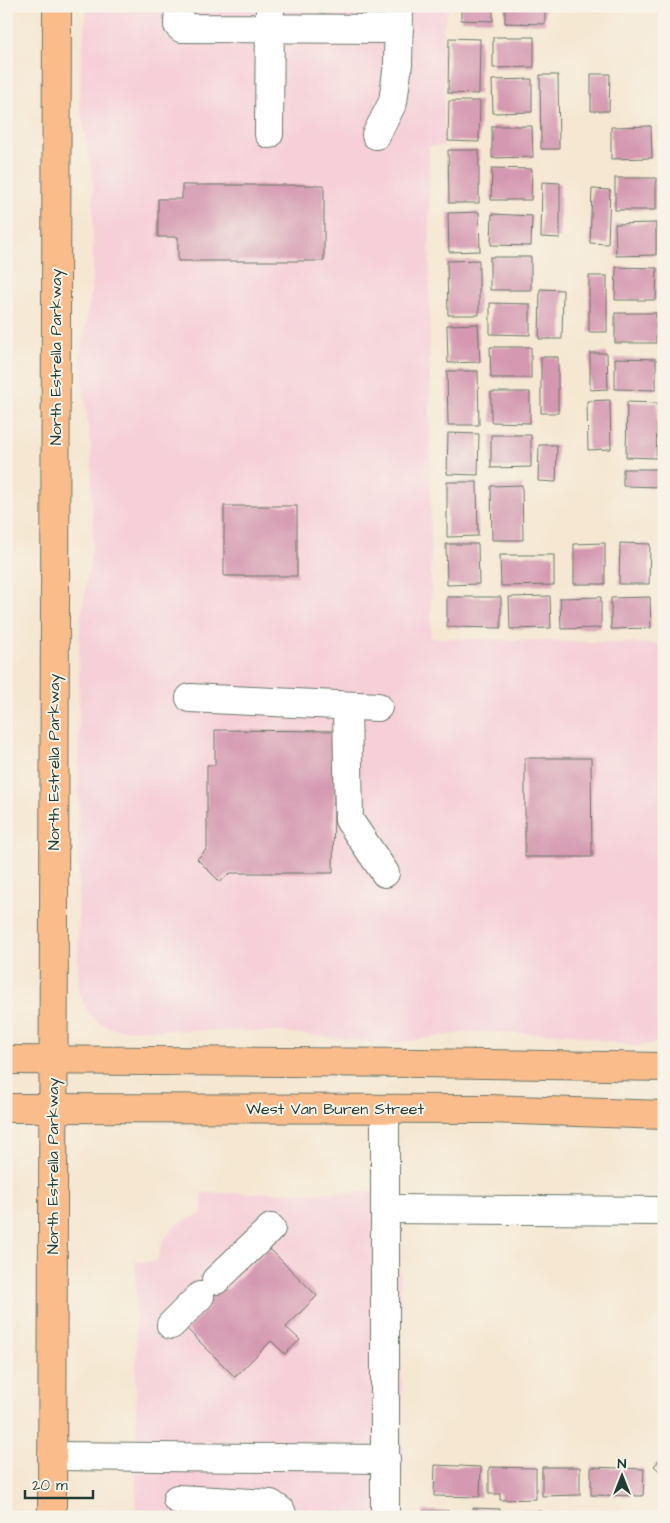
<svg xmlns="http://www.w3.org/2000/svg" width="670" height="1523" font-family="'Architects Daughter',sans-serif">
<rect width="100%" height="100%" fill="#f7f3e8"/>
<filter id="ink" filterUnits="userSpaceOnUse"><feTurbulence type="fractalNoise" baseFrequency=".02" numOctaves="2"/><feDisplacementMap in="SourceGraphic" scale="10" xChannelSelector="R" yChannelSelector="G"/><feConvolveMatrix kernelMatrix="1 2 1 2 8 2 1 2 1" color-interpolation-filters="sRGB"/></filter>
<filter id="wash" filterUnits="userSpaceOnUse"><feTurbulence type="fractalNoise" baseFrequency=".0096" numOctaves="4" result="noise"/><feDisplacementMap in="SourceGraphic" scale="20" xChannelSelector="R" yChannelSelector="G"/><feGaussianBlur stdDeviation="1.12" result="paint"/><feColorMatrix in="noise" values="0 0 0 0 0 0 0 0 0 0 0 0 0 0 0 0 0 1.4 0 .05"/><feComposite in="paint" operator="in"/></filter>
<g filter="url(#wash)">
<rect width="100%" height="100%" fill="#f5e7d1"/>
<g fill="#f6cfd9">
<polygon points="87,6 449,6 443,31 444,146 429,146 431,638 664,644 664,1041 635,1047 572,1034 466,1032 390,1044 281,1032 114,1029 98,1022 87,1011 78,990 79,641 81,615 93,544 91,450 80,359 93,280 93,180 79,101 81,63"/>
<polygon points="399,1192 403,1450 401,1517 136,1517 136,1262 157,1261 162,1242 178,1223 202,1214 202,1193"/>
</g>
<g id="blocks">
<g fill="#d498b0">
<polygon points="461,6 493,6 493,21 461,20"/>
<polygon points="505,6 545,6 545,24 505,23"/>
<polygon points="493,37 534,37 534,67 493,68"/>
<polygon points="449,38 480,39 479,94 448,93"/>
<polygon points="591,74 610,74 609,111 591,111"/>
<polygon points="540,75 558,75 559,149 541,149"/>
<polygon points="532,79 532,112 493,113 492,80"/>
<polygon points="449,101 480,101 479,142 448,141"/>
<polygon points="492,126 532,126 533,157 492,158"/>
<polygon points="651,126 652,158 611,159 611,127"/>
<polygon points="659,127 664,127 664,159 660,159"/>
<polygon points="448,150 479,150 479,203 449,203"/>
<polygon points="492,168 532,169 531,200 491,200"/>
<rect x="615" y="178" width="41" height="32"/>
<polygon points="542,182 560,183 560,238 541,237"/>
<polygon points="182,185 324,185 324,261 178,261 178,237 158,237 158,199 182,199"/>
<polygon points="592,189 610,190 608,244 590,243"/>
<polygon points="479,212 480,251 449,252 448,213"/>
<polygon points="492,214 532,216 531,246 491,245"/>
<polygon points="656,223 656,255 616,256 615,224"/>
<rect x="490" y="257" width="41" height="33"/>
<polygon points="479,260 479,315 448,315 447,261"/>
<polygon points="616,267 657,268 656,300 615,300"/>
<rect x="589" y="276" width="18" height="56"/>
<polygon points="540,289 563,290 562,339 539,339"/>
<polygon points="490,303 530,304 530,335 490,334"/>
<rect x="615" y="313" width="41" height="30"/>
<polygon points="478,324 480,362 448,363 447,325"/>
<polygon points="490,347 531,347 531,378 491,378"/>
<polygon points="590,353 607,353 608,389 590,390"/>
<rect x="541" y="357" width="17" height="56"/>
<polygon points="615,358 656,359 656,390 615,389"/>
<polygon points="447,371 478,371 479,425 448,425"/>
<polygon points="491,392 530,392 530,423 491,422"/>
<polygon points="610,400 611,449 588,450 587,401"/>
<polygon points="627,402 658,403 656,458 626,457"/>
<polygon points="448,433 479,434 478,475 447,474"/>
<polygon points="491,435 531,435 531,467 491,468"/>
<polygon points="539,445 557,445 556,482 538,481"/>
<polygon points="623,469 664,469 664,487 623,486"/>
<polygon points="447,482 477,482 478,536 447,537"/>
<polygon points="522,485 523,540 492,540 491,486"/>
<rect x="224" y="506" width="73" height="70"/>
<polygon points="605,543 605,584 574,584 574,544"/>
<polygon points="620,543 650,544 649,584 619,584"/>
<polygon points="446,544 478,544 479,584 447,585"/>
<polygon points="500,555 554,555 554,585 501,586"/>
<polygon points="550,596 551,628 510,629 509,597"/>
<polygon points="447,597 501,597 501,628 447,627"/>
<polygon points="601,597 601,628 561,629 560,598"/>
<polygon points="650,597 651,628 611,629 611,598"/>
<polygon points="215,730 335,731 333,873 230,873 220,882 197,859 207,849 207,765 215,765"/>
<polygon points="525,758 591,758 592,857 525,857"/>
<polygon points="269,1248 317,1296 286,1327 300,1340 285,1354 271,1341 235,1377 187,1329 210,1306 193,1290 210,1273 227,1290"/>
<polygon points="664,1455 664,1475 654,1466"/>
<polygon points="435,1465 481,1467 480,1497 434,1496"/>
<polygon points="489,1467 536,1468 536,1499 500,1500 500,1494 489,1494"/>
<polygon points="542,1467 580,1467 580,1495 542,1496"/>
<polygon points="591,1467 644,1469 643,1496 591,1495"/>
<polygon points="473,1508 500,1509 500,1517 473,1517"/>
<rect x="423" y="1511" width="26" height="6"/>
<rect x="516" y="1511" width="24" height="6"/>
</g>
</g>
</g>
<g filter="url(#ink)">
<use href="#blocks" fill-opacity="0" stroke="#6a786b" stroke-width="1"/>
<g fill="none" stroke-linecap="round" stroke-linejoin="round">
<defs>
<g id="minor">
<polyline points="179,6 178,25 181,28 399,29"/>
<polyline points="269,134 270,6"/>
<polyline points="376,135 393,102 398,64 399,6"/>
<polyline points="190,698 378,707"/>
<polyline points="347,706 349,820 385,873"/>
<polyline points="386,1209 662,1211"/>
<polyline points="216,1280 271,1228"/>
<polyline points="171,1325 200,1296"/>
<polyline points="52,1456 386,1459"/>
<polyline points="177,1499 271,1504 281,1511 283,1517"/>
<polyline points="385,1517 385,1109"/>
</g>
<g id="major">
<polyline points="6,1060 421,1063 664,1067"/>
<polyline points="6,1108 489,1109 664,1115"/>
<polyline points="52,1517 57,6"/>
</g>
</defs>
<use href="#minor" stroke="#6a786b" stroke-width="30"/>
<use href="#major" stroke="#6a786b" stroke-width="30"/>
<use href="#minor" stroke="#fff" stroke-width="28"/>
<use href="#major" stroke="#fabc8b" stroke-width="28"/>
</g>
</g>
<g text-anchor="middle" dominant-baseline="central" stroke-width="4" stroke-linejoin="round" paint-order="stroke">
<g font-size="16" fill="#1f3d34" stroke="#f7f3e8">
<text transform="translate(56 357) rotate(-90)">North Estrella Parkway</text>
<text transform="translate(54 762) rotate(-90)">North Estrella Parkway</text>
<text x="335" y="1109">West Van Buren Street</text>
<text transform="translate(53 1166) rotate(-90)">North Estrella Parkway</text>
</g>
</g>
<rect width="670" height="1523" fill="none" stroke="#f7f3e8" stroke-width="25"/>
<g transform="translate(622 1476)" stroke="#f7f3e8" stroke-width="4" paint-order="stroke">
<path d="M0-4L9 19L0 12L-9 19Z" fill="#1f3d34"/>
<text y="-8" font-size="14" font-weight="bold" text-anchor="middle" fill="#1f3d34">N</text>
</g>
<path d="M25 1490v8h68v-8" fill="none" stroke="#1f3d34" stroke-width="2.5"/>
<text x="32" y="1490" font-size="15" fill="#1f3d34" stroke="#f7f3e8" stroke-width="4" paint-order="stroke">20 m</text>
</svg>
